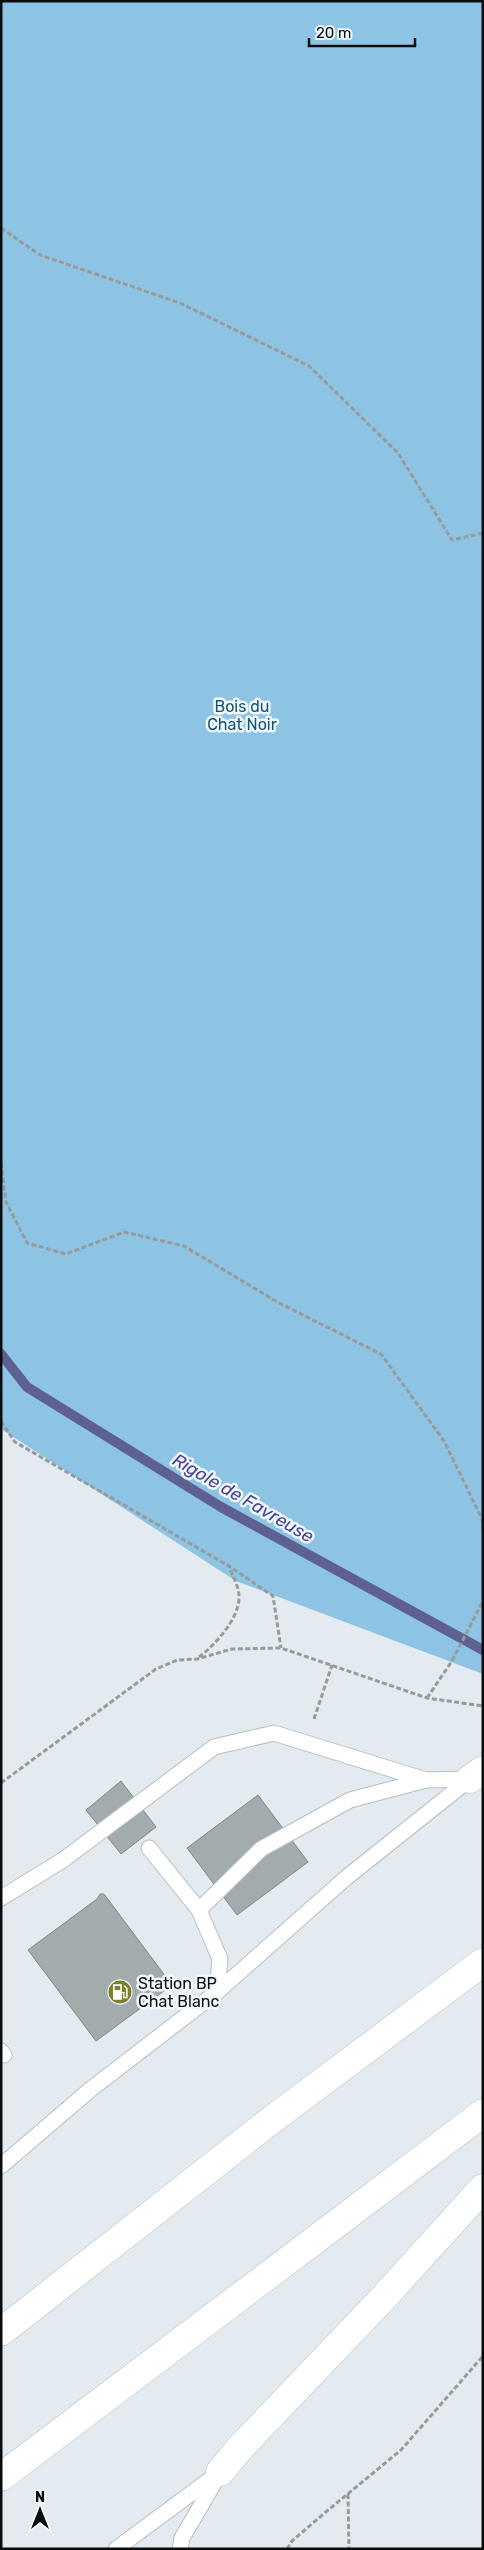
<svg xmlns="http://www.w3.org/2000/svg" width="484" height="2550" font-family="Rubik,sans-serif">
<rect width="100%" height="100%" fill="#e3ebf0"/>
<polygon fill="#8dc4e3" points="1,1 483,1 483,1674 236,1581 1,1429"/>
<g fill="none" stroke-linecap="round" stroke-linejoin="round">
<polyline stroke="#5e6090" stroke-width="10" points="1,1354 27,1387 221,1507 483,1650"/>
</g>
<g fill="#a2acad" stroke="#7e8889">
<polygon points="121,1781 156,1827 121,1854 86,1810"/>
<polygon points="258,1795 308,1862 237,1915 187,1848"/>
<polygon points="100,1894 104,1894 172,1985 96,2041 28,1950 97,1899"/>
</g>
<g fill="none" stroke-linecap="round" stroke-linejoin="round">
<defs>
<g id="service">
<polyline points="149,1848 199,1910"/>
<polyline points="1,1898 63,1860 214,1747 274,1733 426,1780 470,1779"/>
<polyline points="217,1992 220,1959 199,1910 261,1849 350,1800 426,1780"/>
<polyline points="1,2051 4,2055"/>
<polyline points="1,2166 91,2089 217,1992 347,1877 470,1779"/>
<polyline points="116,2549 220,2472"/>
<polyline points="180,2549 182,2538 217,2478"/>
</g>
<g id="trunk">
<polyline points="470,1779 483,1770"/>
<polyline points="1,2332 274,2118 483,1962"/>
<polyline points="220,2472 240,2448 386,2295 483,2188"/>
<polyline points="1,2477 483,2113"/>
</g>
</defs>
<use href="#service" stroke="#b6bec3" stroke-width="17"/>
<use href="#trunk" stroke="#b6bec3" stroke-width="29"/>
<g stroke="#959b9f" stroke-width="3" stroke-dasharray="5 2.5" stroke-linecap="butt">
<polyline points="1,228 40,255 180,303 309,366 398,453 452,540 483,533"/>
<polyline points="1,1163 6,1202 27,1243 66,1254 124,1232 184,1246 279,1303 381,1354 444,1441 482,1519 483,1532"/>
<polyline points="1,1421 15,1442 229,1566 273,1596 281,1648"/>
<path d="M 199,1657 C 215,1645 240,1618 239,1596 C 239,1587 232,1575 229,1566"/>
<polyline points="427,1698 452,1661 483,1601"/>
<polyline points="314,1719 332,1665"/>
<polyline points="1,1783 156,1669 177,1660 197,1659 232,1649 281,1648 427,1698 483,1706"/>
<polyline points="348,2494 349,2549"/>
<polyline points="287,2549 292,2541 327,2511 401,2450 483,2356"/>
</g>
<use href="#service" stroke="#fff" stroke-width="15"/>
<use href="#trunk" stroke="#fff" stroke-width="28"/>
</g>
<defs>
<symbol id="fuel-disc" viewBox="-11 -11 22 22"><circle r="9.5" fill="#7d802a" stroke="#f0f8fd"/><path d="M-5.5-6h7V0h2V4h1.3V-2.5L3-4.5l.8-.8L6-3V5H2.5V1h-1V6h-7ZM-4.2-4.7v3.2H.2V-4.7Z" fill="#fff"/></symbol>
</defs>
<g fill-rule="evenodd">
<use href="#fuel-disc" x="106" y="1978" width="28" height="28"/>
</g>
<g text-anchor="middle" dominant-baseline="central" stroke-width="5" stroke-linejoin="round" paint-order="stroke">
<g font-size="16" fill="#155572" stroke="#f0f8fd">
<text x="242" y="706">Bois du<tspan x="242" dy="18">Chat Noir</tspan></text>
</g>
<g font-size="16" fill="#090c0d" stroke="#f0f8fd" text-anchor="start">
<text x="138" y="1983">Station BP<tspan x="138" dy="18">Chat Blanc</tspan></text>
</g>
<g font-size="18" font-style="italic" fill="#484295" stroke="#f0f8fd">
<text transform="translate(243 1498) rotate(30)">Rigole de Favreuse</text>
</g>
</g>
<rect width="484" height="2550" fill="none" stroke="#090c0d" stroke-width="5"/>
<g transform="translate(40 2510)" stroke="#f0f8fd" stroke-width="4" paint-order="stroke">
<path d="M0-4L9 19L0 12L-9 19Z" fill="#090c0d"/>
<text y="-8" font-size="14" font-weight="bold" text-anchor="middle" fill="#090c0d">N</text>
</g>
<path d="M309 38v8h106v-8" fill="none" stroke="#090c0d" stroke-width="2.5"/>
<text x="316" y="38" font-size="15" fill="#090c0d" stroke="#f0f8fd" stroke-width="4" paint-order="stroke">20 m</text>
</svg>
